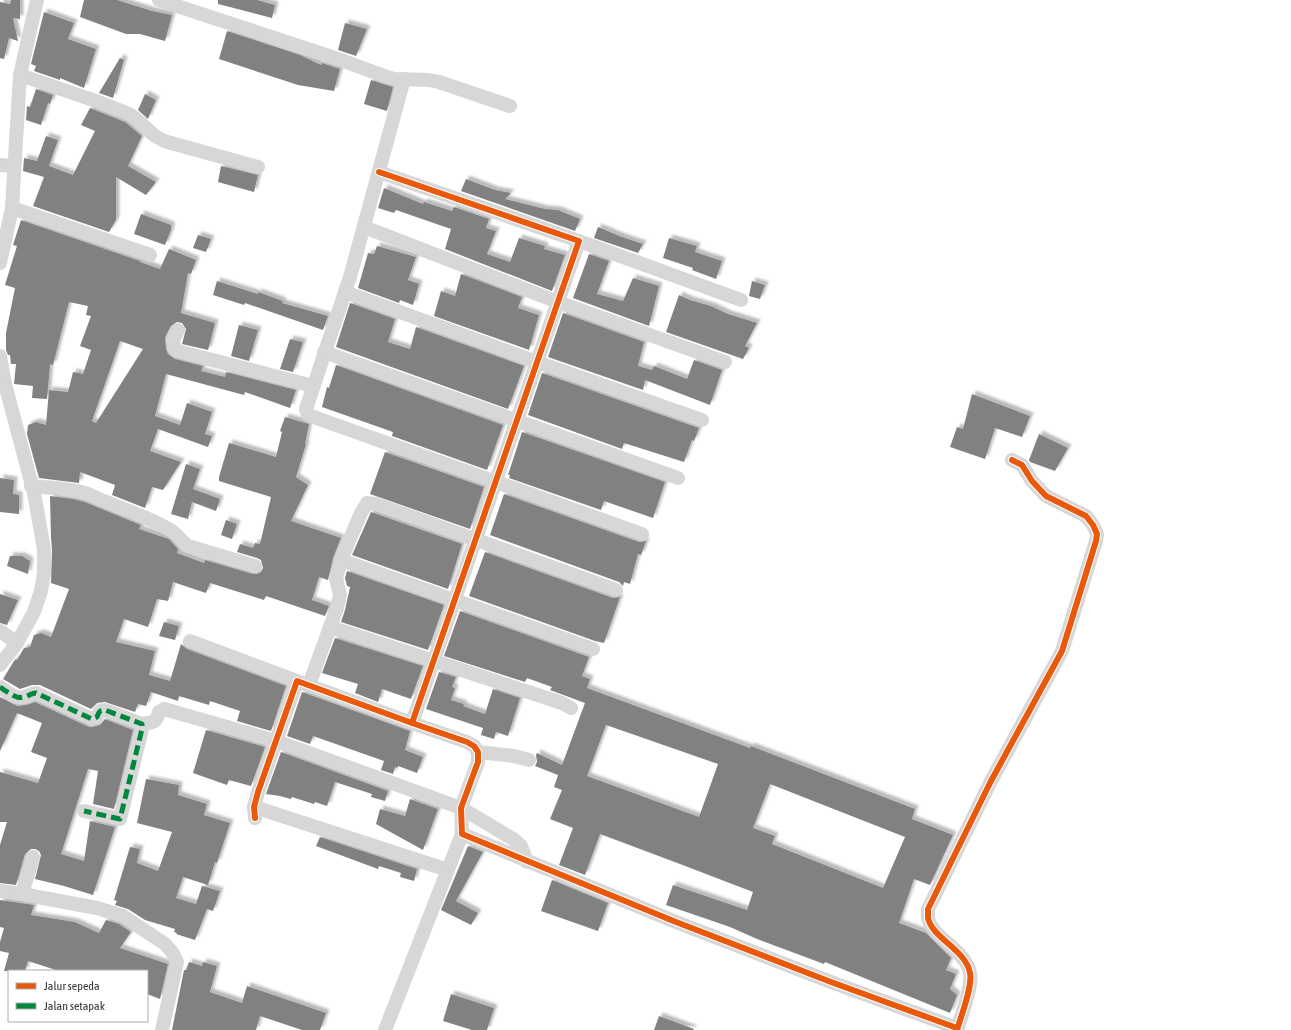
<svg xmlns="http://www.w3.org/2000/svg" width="1291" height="1030" font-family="'Asap Condensed',sans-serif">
<defs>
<filter id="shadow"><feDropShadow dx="3.5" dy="-3.5" stdDeviation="1" flood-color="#0004"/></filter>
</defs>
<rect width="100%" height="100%" fill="#fff"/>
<g fill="#818181" fill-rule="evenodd" filter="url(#shadow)">
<polygon points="11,0 20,0 20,19 13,18 18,41 9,38 4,59 0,58 0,2 10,4"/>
<polygon points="84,0 117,0 152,11 172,15 165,41 140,34 126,34 80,17"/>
<polygon points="218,0 257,0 275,5 272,18 218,4"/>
<polygon points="44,12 74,23 68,39 96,49 84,88 60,78 60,80 34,71 36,66 31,64"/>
<polygon points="345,23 367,29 356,56 338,50"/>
<polygon points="227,31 300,55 321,65 322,63 340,69 334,91 298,85 219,59"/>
<polygon points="120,58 124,60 113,98 99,93"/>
<polygon points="371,80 393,87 387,111 364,104"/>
<polygon points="36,89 53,95 50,104 48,103 41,125 26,120 27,106 30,107"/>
<polygon points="145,94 156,100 148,119 138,110"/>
<polygon points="90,108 125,122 142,136 128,166 156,182 146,195 116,177 116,220 109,232 33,206 44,177 23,171 24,158 37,161 46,136 58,140 49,166 73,175 95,131 81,125"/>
<polygon points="221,166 258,175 254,192 218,182"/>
<polygon points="466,179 495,190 511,193 505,199 545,209 558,210 580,219 575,231 461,191"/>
<polygon points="384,188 423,204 424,202 452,211 454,207 489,219 486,228 496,231 487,254 510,262 519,238 545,246 544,249 565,255 552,291 445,249 451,229 396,210 394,213 378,208"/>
<polygon points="141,214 171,225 171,230 165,245 134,234"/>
<path d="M 21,220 L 140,261 L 140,262 L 160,269 L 169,249 L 196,260 L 191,274 L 188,273 L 181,313 L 215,323 L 210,343 L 208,350 L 182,344 L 186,329 L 182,323 L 177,322 L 171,326 L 165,337 L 166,349 L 168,354 L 175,359 L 203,366 L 201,371 L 225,377 L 226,372 L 296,390 L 290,408 L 245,392 L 244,395 L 166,374 L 155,416 L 180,425 L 187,403 L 212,412 L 205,434 L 212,436 L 208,447 L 158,429 L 150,451 L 181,462 L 163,490 L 152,487 L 145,508 L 112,495 L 115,485 L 80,472 L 79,483 L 39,478 L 27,434 L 28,425 L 36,422 L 46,425 L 49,390 L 68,392 L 73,372 L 83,374 L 91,350 L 80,346 L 91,316 L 86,315 L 88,306 L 69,302 L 53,365 L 50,364 L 47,399 L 32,398 L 33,386 L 14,384 L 16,364 L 11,364 L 10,355 L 8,355 L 6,350 L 6,333 L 15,288 L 5,285 L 17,246 L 13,245 ZM 120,341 L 143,349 L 96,423 L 92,421 Z"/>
<polygon points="598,227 622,237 643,244 638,253 594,238"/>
<polygon points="198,235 211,239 206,252 193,248"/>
<polygon points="669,238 697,246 695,252 722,261 716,279 692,270 693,268 663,258"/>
<polygon points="377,246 416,257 408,280 419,284 413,305 400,300 399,303 358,288 368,253 374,254"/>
<polygon points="589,254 609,261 597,294 623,301 633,278 659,286 649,326 573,298"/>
<polygon points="461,274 522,297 518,308 539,315 529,350 434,316 441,291 455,296"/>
<polygon points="217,281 258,294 258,292 283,301 282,303 328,316 323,330 245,303 244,305 213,295"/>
<polygon points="752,281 765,285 760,299 749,296"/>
<polygon points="679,295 690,300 711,306 728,314 757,323 745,346 749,348 743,359 666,332"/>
<polygon points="350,303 395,319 388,342 410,349 416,327 524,366 508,409 336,347"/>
<polygon points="563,313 644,342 638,366 652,370 654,366 687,379 694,360 722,370 710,405 645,380 643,390 548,357"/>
<polygon points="239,325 258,330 249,361 231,356"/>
<polygon points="290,339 303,342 293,372 280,369"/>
<polygon points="336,365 503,425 487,470 392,436 393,432 322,407 327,387 329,388"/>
<polygon points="542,373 699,428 694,441 692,440 684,462 624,443 622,449 528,415"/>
<polygon points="972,394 1030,416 1022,437 995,428 985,459 950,447 957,427 963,429"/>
<polygon points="285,417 309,424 305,444 306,444 296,477 308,485 291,521 341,538 333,558 328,580 319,577 312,600 329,606 325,616 266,596 264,600 210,583 206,593 173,582 168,601 157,599 148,627 124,619 116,642 155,651 149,675 170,681 181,644 187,649 286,686 271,731 237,721 240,711 210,701 209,705 179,696 178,701 151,692 146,706 138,704 135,712 105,702 97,703 91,709 40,685 32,685 20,689 3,679 14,661 16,659 17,660 24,648 30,647 34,635 41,633 51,637 69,589 51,583 52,549 51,538 50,496 73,499 85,502 141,525 139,529 169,539 178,549 177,553 204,563 205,560 253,574 257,574 261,572 263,568 261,560 257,558 237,552 240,544 253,548 255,543 260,544 271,497 219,481 219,477 229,443 276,457 282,432 280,431"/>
<polygon points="522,432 665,482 653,518 604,501 601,510 509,478 510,475 508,475"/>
<polygon points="1039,434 1068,448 1055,471 1030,462 1029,460"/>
<polygon points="385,452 484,487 470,529 370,494"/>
<polygon points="186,464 200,469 193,489 220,499 216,511 192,502 188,519 171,514"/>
<polygon points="0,478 14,480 13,494 19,495 19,514 0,512"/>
<polygon points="504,494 639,542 646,541 641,555 638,554 630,584 624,582 623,586 619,582 490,535"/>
<polygon points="371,512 462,544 448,589 352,555"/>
<polygon points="226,520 237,524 232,539 221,535"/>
<polygon points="485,552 613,598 620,597 604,643 595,641 469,596"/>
<polygon points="10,556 22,556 30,561 28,574 7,566"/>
<polygon points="347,571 444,605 428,650 341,622 345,610 350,587 347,586 345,578"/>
<polygon points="0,594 18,600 7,625 0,623"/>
<path d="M 460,611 L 589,657 L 582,676 L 590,679 L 587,688 L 750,748 L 751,746 L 915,809 L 912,819 L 953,835 L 930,885 L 914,879 L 899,923 L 926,933 L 951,958 L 946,970 L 956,974 L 950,989 L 957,995 L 950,1013 L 825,962 L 824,964 L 757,939 L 730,927 L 666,905 L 673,885 L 747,910 L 753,892 L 680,864 L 600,834 L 585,875 L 559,865 L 573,828 L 550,819 L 562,790 L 554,787 L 558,775 L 535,766 L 537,762 L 536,755 L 537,753 L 562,765 L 585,703 L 550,690 L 552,687 L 527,678 L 525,682 L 444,656 ZM 606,725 L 718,764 L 699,817 L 587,776 ZM 770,784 L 905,837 L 883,888 L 772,844 L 775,836 L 753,828 Z"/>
<polygon points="164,622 179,626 175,640 159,636"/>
<polygon points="335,638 423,666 411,699 382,689 378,702 355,693 358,684 322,673"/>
<polygon points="439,672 456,677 452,687 455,688 451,700 464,704 463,706 485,714 493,689 520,698 508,736 496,732 494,739 481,735 483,728 426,709"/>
<polygon points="302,692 410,731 405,750 423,757 417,773 398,766 397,768 395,767 393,774 381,770 384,761 313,736 310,744 287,736"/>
<polygon points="0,697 17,706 26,705 35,702 89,727 92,727 100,725 105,719 133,730 114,809 93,804 98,771 88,769 61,854 84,861 90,821 115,827 93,895 64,886 35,879 41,855 39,851 35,849 31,849 25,854 16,885 0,883 0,845 7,822 0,822 0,772 38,783 47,758 31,752 42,723 17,713 0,751"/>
<polygon points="206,730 265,747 251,786 229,780 227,785 193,773"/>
<polygon points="281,752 388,791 385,801 371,797 372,794 335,782 327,806 315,802 314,804 292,797 291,799 280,796 266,794"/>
<polygon points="146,779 179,785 178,795 207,804 204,815 230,823 217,863 215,862 208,885 183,877 176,898 196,904 202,886 220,891 213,911 207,909 195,940 176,934 177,933 174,932 175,929 145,920 128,909 115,905 117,901 114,900 130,847 140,849 137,863 158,871 172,832 137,823"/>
<polygon points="410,799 438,809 423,850 376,824 380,809 405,816"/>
<polygon points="320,837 417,869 414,881 400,877 401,873 379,866 378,869 316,846"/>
<polygon points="468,846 483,852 456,901 478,913 471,925 441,910"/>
<polygon points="552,880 608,903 598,931 541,911"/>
<polygon points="0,900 34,905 31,915 75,922 99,933 106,920 119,924 131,932 120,948 168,964 160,999 147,994 147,971 59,971 28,961 25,971 4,971 9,953 0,951 0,942 4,928 0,927"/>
<polygon points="189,962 202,966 203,962 217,966 210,992 242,1003 247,986 326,1013 320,1030 302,1030 260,1016 256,1030 172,1030 184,970 186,970"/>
<polygon points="451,994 494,1008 487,1030 472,1030 443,1021"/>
<polygon points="659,1016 694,1029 693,1030 654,1030"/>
</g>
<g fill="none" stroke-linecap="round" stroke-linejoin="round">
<g stroke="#d7d7d7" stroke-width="14">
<polyline points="159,0 341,60 387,77 395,79 429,80 439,82 510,106"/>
<polyline points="20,75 96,101 129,114 136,119 155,136 164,141 258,167"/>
<polyline points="404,79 350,277 306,409 308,415 642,534"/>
<polyline points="0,165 14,166"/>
<polyline points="12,208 150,255"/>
<polyline points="364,227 558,302 725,362"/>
<polyline points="579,241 741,300"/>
<polyline points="0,263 12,208 20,75 37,0"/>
<polyline points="345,292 537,362 702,420"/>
<polyline points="178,330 173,340 174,348 177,351 313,386"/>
<polyline points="324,352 678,478"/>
<polyline points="0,356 5,384"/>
<polyline points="0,384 5,384 34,493 44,549 44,573 41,591 34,612 17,643 0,665"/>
<path d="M 31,486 C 50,488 70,488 88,494 C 115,507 146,515 172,531 C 178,535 182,542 188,546 L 255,566"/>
<polyline points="341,560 593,649"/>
<polyline points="330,627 562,703 571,708"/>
<polyline points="0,631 17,643"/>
<polyline points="190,641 297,681"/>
<polyline points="309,685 337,608 340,595 336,578 343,555 361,513 367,503 376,504 616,590"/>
<path d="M 0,687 C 6,691 17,700 24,697 C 29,696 31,693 36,693 L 92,719 L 97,717 C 99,712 99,710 105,710 L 142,724 L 142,729 L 120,819 L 84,811"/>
<polyline points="412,723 467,742 474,746 478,752 478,762 461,808 462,834 676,922 831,982 957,1028"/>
<path d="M 142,724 C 154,722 156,723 159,712 L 164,709 L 276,741 L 461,808 L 513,839 L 521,846 L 527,862"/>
<polyline points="478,752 514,756 529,760"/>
<polyline points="254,807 448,870"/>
<polyline points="255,818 254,807 258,792 297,681 412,723 579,241 379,172"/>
<polyline points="0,891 22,894 97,908 123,916 165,944 172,952 177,962 162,1030"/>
<polyline points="22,894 33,857"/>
<polyline points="385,1030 462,834"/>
<path d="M 957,1030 C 961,1016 973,986 970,973 C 966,950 932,938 928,918 C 928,915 928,912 928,909 L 991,781 L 1062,651 L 1096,541 L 1097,534 L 1093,525 L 1086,516 L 1046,496 L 1032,481 L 1022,465 L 1012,460"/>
</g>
<path stroke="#00873e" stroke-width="5" stroke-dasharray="10 5" stroke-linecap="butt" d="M 0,687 C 6,691 17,700 24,697 C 29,696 31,693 36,693 L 92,719 L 97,717 C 99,712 99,710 105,710 L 142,724 L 142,729 L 120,819 L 84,811"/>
<defs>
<g id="cycleway">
<polyline points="412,723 467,742 474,746 478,752 478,762 461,808 462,834 676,922 831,982 957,1028"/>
<polyline points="255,818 254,807 258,792 297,681 412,723 579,241 379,172"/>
<path d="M 957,1030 C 961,1016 973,986 970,973 C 966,950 932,938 928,918 C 928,915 928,912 928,909 L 991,781 L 1062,651 L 1096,541 L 1097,534 L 1093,525 L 1086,516 L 1046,496 L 1032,481 L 1022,465 L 1012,460"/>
</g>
</defs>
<use href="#cycleway" stroke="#fff" stroke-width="8"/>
<use href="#cycleway" stroke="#e8590c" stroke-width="6"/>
</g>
<rect x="8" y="970" width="140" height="52" fill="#ffffff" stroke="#adadad"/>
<rect x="16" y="983" width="20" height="6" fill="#e8590c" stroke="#adadad"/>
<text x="44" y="990" font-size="12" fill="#333333">Jalur sepeda</text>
<rect x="16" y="1003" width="20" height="6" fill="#00873e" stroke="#adadad"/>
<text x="44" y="1010" font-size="12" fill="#333333">Jalan setapak</text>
</svg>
